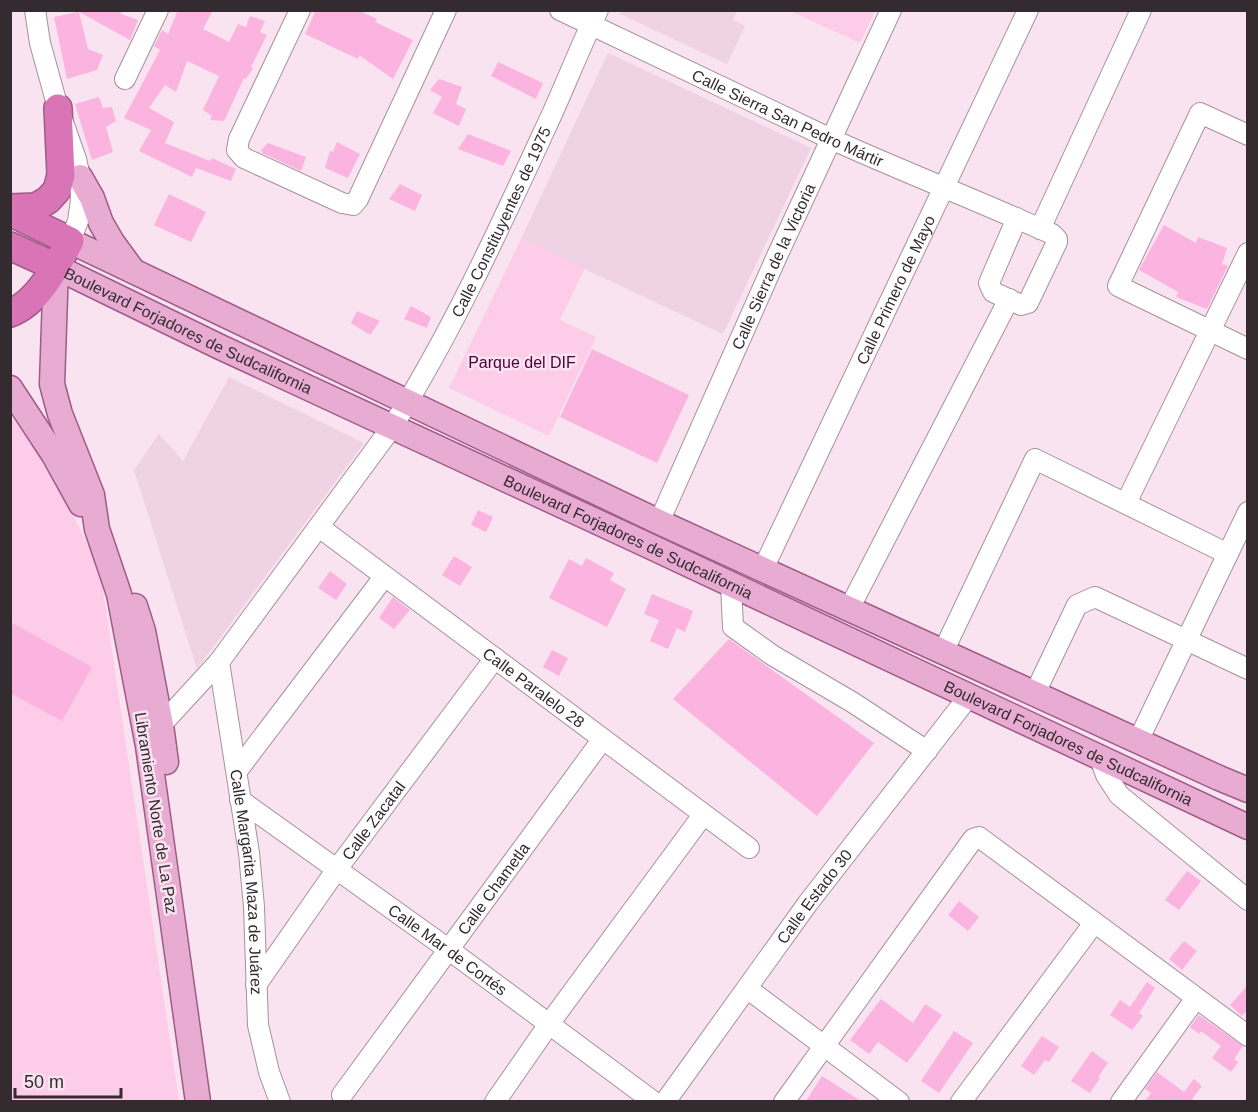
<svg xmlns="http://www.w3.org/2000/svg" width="1258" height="1112" font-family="Arial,sans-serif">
<rect width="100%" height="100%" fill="#f9e3f0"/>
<g fill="#efd2e3">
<polygon points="622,10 737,11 733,20 745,26 727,64 620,14"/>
<polygon points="608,53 811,148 723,334 521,239"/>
<polygon points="229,377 364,443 197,669 134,470 159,434 183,461"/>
</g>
<g fill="#fdcce9">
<polygon points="790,11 875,11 860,43"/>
<polygon points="521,239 585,268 560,320 596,337 549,436 449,388"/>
<polygon points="10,415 49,466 100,570 179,1101 11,1101"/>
</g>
<g fill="#fab4df">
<polygon points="76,10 123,10 121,14 138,20 130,40 79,12 88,49 103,55 97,70 67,79 54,17 78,12"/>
<polygon points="178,10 213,10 203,29 229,42 238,24 246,27 250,16 265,21 260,32 267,35 251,67 253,68 246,79 244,78 224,121 210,120 212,116 203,110 219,76 187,61 176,92 165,85 149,108 174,122 165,143 210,161 212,158 236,169 231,181 196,168 192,177 139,151 151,130 124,118 160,50 154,46 162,30 168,34"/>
<polygon points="316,10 358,10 377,19 375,22 413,40 393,79 359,55 358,59 305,34"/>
<polygon points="498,62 543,83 536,99 491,76"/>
<polygon points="439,79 462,87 456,104 466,109 459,126 433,113 442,97 430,90"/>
<polygon points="99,97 103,108 112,107 116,121 106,127 113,152 92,160 75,104"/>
<polygon points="468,134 511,151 503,166 458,149"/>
<polygon points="337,142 360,154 348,178 325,168 330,151 333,152"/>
<polygon points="268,143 306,157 301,171 262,153 261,150"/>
<polygon points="400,184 422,195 415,211 389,199"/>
<polygon points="169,194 206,212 191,242 154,225"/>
<polygon points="1164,225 1196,243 1198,237 1227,248 1222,264 1228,266 1207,309 1176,297 1178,292 1139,270"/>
<polygon points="411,306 431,317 427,328 404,319"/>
<polygon points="357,311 380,321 370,335 351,323"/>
<polygon points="592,349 689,395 657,463 560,417"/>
<polygon points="478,510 493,517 486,532 471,525"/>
<polygon points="454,556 472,567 460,586 442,575"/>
<polygon points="586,558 614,573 610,580 626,589 607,627 549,598 569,559 582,566"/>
<polygon points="330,571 347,584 336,600 318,588"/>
<polygon points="652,594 693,611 685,632 677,628 668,649 650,641 659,620 644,614"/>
<polygon points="393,597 410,610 394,629 379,618"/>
<polygon points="10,622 92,667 62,721 10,693"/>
<polygon points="729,639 874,743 817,816 673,699"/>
<polygon points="552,650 568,658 559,676 543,667"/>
<polygon points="1187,871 1201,881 1179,910 1165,900"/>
<polygon points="959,901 979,917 968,931 948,915"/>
<polygon points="1184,941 1197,951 1182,970 1169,959"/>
<polygon points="1147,982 1155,988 1139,1013 1143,1016 1132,1030 1110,1015 1120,1000 1130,1007"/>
<polygon points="1248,985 1248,1009 1242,1016 1230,1005"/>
<polygon points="881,999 913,1023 925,1004 942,1015 907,1063 878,1042 869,1054 850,1040"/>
<polygon points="1199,1015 1243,1046 1234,1059 1238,1062 1231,1072 1212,1058 1221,1046 1201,1031 1199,1034 1190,1027"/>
<polygon points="954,1031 973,1043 939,1093 921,1081"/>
<polygon points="1042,1036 1059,1047 1049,1062 1045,1060 1034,1075 1021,1066"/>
<polygon points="1092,1051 1108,1063 1098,1077 1100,1078 1090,1093 1071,1081"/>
<polygon points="1157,1072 1184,1092 1194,1079 1202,1086 1192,1099 1196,1101 1145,1101 1151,1093 1145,1089"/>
<polygon points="822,1076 861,1101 806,1101"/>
</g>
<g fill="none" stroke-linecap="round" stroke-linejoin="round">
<defs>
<g id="minor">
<polyline points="35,10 40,43 58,108 76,159 80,177 81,200 78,221 70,241"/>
<polyline points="300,10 239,139 237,150 244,158 342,203 353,205 358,199 446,10"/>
<path id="s1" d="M 560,10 C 651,53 741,97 831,139 C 904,172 979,201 1052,234 L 1057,239 L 1057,242 L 1028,303 L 1021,305 L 993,292 L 989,283 L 1017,218"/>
<polyline points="125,79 158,10"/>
<polyline points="1248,135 1200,113 1118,286 1248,349"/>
<polyline points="1040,229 1141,10"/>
<polyline points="1126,503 1248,253"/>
<path id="s2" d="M 659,522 L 777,256 L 891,10"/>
<path id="s3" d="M 319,527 L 749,848"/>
<path id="s4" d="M 763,569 L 1028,10"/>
<polyline points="731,584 733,627 772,655 852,702 927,751"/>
<polyline points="849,609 1009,299"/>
<polyline points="943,652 1035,459 1228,554"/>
<path id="s5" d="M 219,662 L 249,853 L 254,907 L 258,1025 L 269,1072 L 280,1102"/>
<polyline points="1035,693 1077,605 1095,597 1248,669"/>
<path id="s6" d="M 161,725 L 219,662 L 392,427 C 452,332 499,229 546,127 C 564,89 579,49 598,10"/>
<polyline points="1138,741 1248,512"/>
<polyline points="1100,758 1106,775 1119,795 1248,900"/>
<polyline points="237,771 384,577"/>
<path id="s7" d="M 240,800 L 448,949 L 654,1102"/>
<path id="s8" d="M 256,985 L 337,869 L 495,658"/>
<polyline points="748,989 899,1102"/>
<path id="s9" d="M 342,1095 L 602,740"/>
<polyline points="495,1102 549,1024 703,815"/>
<path id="s10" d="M 665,1102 L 808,903 L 969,696"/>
<polyline points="784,1102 973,839 979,837 1248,1036"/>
<polyline points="961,1102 1094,923"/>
<polyline points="1121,1102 1196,998"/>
</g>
<g id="major">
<polyline points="80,177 92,198 101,223 112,242 131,268"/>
<polyline points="70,241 659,522 1219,778 1248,790"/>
<polyline points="10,388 54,455 81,504"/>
<polyline points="135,606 143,631 161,725 166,762"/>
<path id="s11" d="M 198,1102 L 148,746 L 119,594 L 97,529 L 92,495 L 60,414 L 52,384 L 56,267 L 218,346 L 645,544 L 1248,827"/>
</g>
<g id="highway">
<polyline points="10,208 36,207 48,200 57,190 61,175 58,108"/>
<path d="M 10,212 L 70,241 C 57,265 38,303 10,313"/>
<polyline points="10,246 56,267"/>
</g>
</defs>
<use href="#minor" stroke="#a5919d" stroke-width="22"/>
<use href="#major" stroke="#9f5b87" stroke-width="27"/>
<use href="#highway" stroke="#9f5b87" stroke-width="30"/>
<use href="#minor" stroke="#fff" stroke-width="20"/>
<use href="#major" stroke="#e8acd3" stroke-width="24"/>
<use href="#highway" stroke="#d975b6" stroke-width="27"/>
</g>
<g text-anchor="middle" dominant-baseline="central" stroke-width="5" stroke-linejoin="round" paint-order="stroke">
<g font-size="16" fill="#342b30" stroke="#f9e3f0">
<text stroke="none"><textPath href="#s1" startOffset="252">Calle Sierra San Pedro Mártir</textPath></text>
<text stroke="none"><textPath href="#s6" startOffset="610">Calle Constituyentes de 1975</textPath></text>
<text stroke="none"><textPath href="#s2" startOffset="280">Calle Sierra de la Victoria</textPath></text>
<text stroke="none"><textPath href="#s4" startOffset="309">Calle Primero de Mayo</textPath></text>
<text stroke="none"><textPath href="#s11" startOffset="999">Boulevard Forjadores de Sudcalifornia</textPath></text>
<text stroke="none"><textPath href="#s11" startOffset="1485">Boulevard Forjadores de Sudcalifornia</textPath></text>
<text stroke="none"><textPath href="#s3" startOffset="268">Calle Paralelo 28</textPath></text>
<text stroke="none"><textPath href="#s11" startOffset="1971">Boulevard Forjadores de Sudcalifornia</textPath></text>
<text transform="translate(156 813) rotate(81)">Libramiento Norte de La Paz</text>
<text stroke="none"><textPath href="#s8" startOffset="202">Calle Zacatal</textPath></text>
<text stroke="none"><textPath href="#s5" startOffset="222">Calle Margarita Maza de Juárez</textPath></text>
<text stroke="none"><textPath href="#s9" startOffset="256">Calle Chametla</textPath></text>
<text stroke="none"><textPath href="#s10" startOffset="254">Calle Estado 30</textPath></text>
<text stroke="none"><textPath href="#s7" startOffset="256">Calle Mar de Cortés</textPath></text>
</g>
<g font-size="16" fill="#4f003b" stroke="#f9e3f0">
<text x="522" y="362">Parque del DIF</text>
</g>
</g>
<rect width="1258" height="1112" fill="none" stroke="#342b30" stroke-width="24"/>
<path d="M15 1088v9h106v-9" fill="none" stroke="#342b30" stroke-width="3"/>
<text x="24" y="1088" font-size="18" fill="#342b30" stroke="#f9e3f0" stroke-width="4.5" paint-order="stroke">50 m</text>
</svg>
